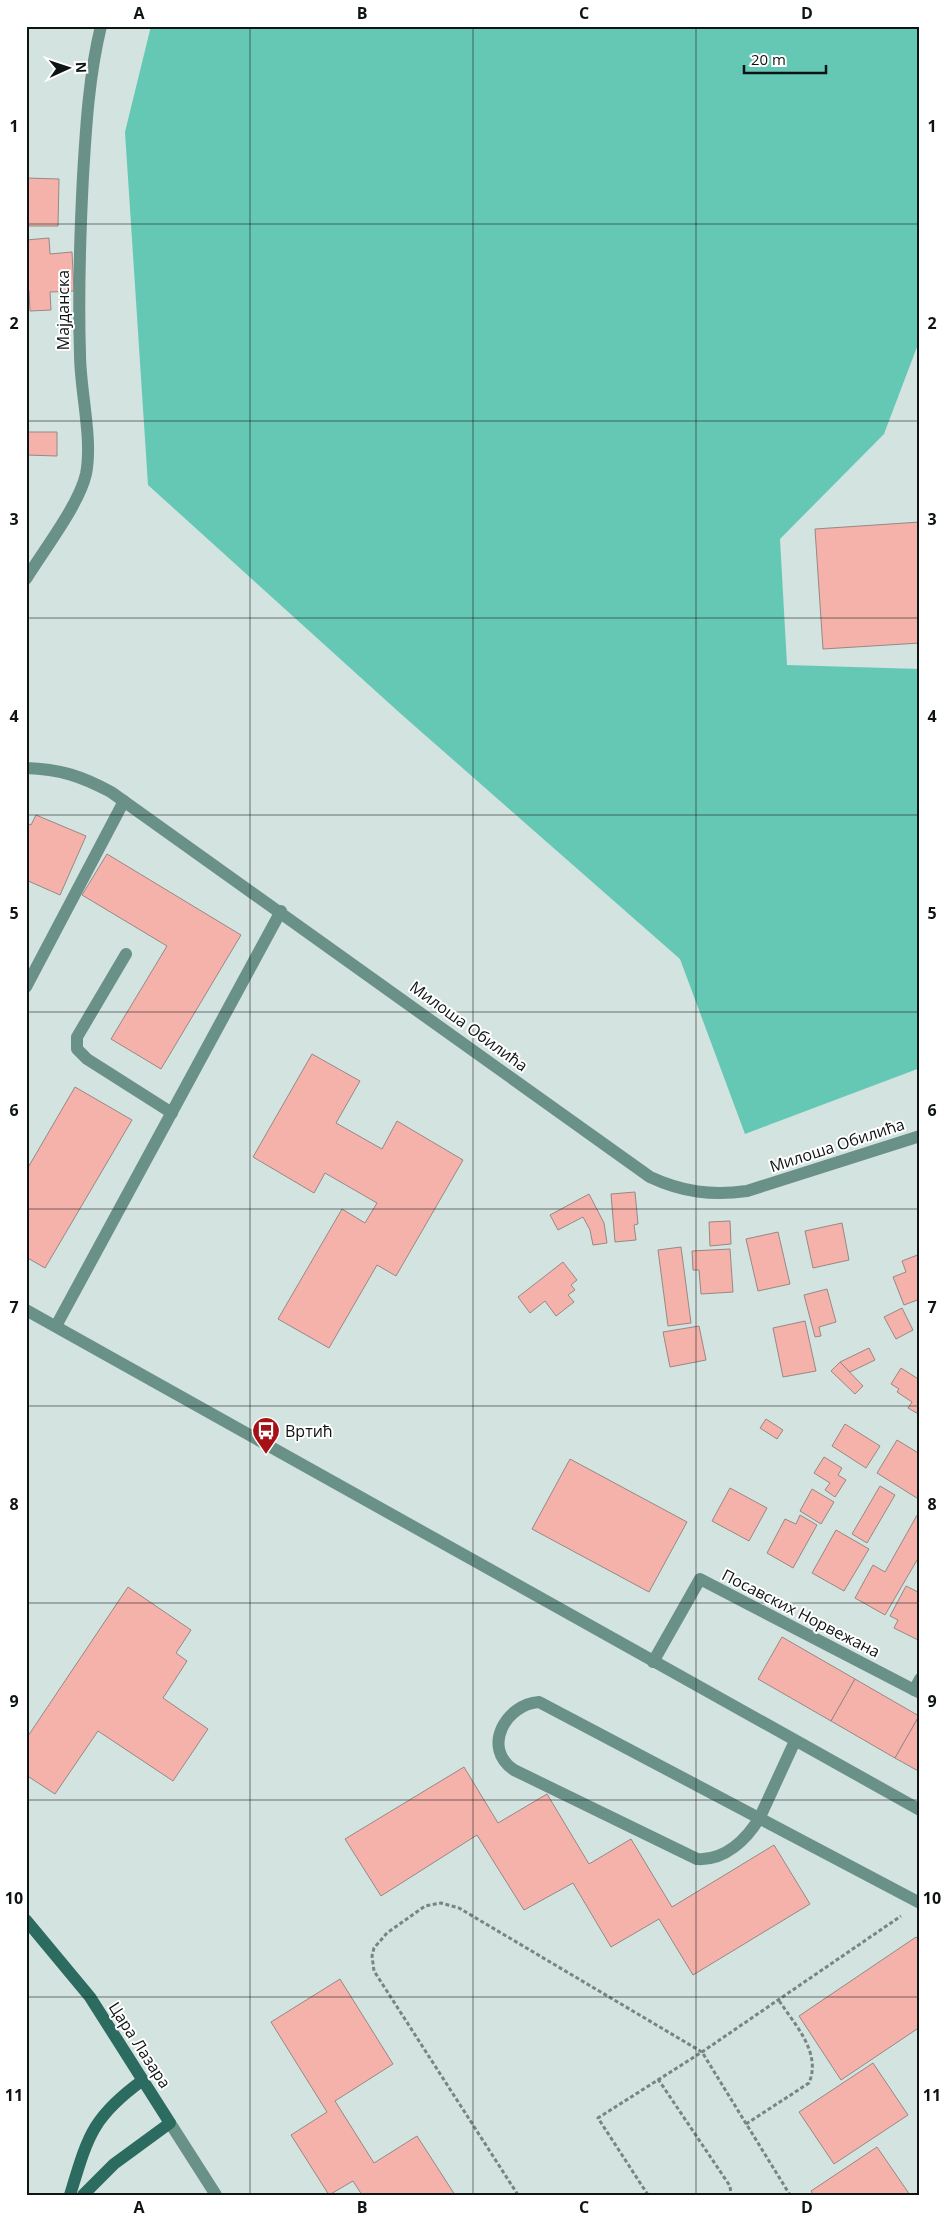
<svg xmlns="http://www.w3.org/2000/svg" width="946" height="2221" font-family="'Open Sans',sans-serif">
<rect width="100%" height="100%" fill="#d3e3df"/>
<polygon fill="#65c8b5" points="151,26 920,26 920,339 884,434 780,539 787,665 920,669 920,1068 745,1134 680,959 401,714 148,485 125,132"/>
<g fill="#f5b2aa" stroke="#978886">
<polygon points="26,178 59,179 58,226 26,226"/>
<polygon points="49,238 50,254 72,252 74,291 50,292 51,310 30,311 29,291 26,291 26,240"/>
<polygon points="26,432 57,432 57,456 26,455"/>
<polygon points="920,522 920,643 823,649 815,529"/>
<polygon points="36,815 86,836 60,895 26,880 26,823 31,825"/>
<polygon points="107,854 241,935 161,1069 111,1039 167,946 82,895"/>
<polygon points="312,1054 360,1081 336,1123 382,1149 397,1121 463,1160 396,1276 377,1265 329,1348 278,1319 342,1209 365,1223 377,1203 325,1173 314,1193 253,1157"/>
<polygon points="75,1087 132,1120 45,1268 26,1257 26,1171"/>
<polygon points="635,1192 638,1224 634,1225 636,1240 615,1242 611,1194"/>
<polygon points="589,1194 604,1223 607,1243 593,1245 590,1230 583,1217 558,1230 550,1215"/>
<polygon points="730,1221 731,1244 710,1246 709,1222"/>
<polygon points="842,1223 849,1260 813,1268 805,1231"/>
<polygon points="778,1232 790,1284 758,1291 746,1239"/>
<polygon points="681,1247 691,1323 668,1326 658,1250"/>
<polygon points="730,1249 733,1292 701,1294 699,1270 693,1270 692,1251"/>
<polygon points="920,1254 920,1299 904,1305 893,1277 906,1272 902,1261"/>
<polygon points="563,1262 577,1280 571,1285 575,1290 568,1295 574,1302 556,1316 545,1301 530,1313 518,1297"/>
<polygon points="827,1289 836,1322 819,1327 821,1336 815,1337 804,1295"/>
<polygon points="902,1308 913,1330 896,1339 884,1317"/>
<polygon points="805,1321 816,1371 783,1377 773,1328"/>
<polygon points="699,1326 706,1360 670,1367 663,1332"/>
<polygon points="869,1348 875,1360 850,1372 840,1362"/>
<polygon points="840,1362 863,1386 855,1394 831,1371"/>
<polygon points="901,1368 920,1380 920,1415 908,1408 912,1402 897,1392 899,1389 891,1384"/>
<polygon points="766,1419 783,1430 777,1439 760,1428"/>
<polygon points="845,1424 880,1446 866,1468 832,1446"/>
<polygon points="897,1440 920,1454 920,1500 877,1473"/>
<polygon points="824,1457 842,1468 838,1475 846,1480 835,1497 825,1490 830,1483 814,1473"/>
<polygon points="570,1459 687,1522 649,1592 532,1529"/>
<polygon points="880,1486 895,1495 867,1543 852,1534"/>
<polygon points="730,1488 767,1508 749,1541 712,1521"/>
<polygon points="812,1489 834,1502 821,1524 800,1511"/>
<polygon points="920,1510 920,1555 885,1615 855,1598 873,1565 885,1572"/>
<polygon points="800,1515 817,1525 793,1568 767,1553 785,1519 796,1524"/>
<polygon points="836,1530 869,1549 844,1591 812,1573"/>
<polygon points="906,1586 920,1593 920,1641 894,1628 898,1620 890,1616"/>
<polygon points="128,1587 191,1630 176,1653 187,1661 163,1698 208,1729 173,1781 98,1731 55,1794 26,1775 26,1739"/>
<polygon points="782,1637 855,1679 831,1721 758,1679"/>
<polygon points="855,1679 919,1716 895,1758 831,1721"/>
<polygon points="919,1716 920,1716 920,1772 895,1758"/>
<polygon points="464,1767 498,1823 547,1794 589,1864 631,1839 672,1907 774,1845 810,1904 693,1975 659,1919 611,1947 573,1883 524,1910 477,1835 381,1896 345,1839"/>
<polygon points="916,1937 920,1941 920,2027 841,2080 799,2016"/>
<polygon points="340,1979 393,2064 335,2101 374,2163 417,2136 455,2195 362,2195 353,2181 329,2195 291,2135 327,2112 271,2022"/>
<polygon points="873,2063 908,2115 834,2164 799,2112"/>
<polygon points="877,2147 910,2195 813,2195 811,2191"/>
</g>
<g fill="none" stroke-linecap="round" stroke-linejoin="round">
<g stroke="#7a8582" stroke-width="3" stroke-dasharray="4 2.5" stroke-linecap="butt">
<polyline points="658,2079 730,2186 731,2195"/>
<path d="M 746,2124 L 809,2083 C 822,2052 794,2024 778,1999"/>
<polyline points="518,2195 374,1971 372,1956 374,1948 387,1933 425,1906 441,1903 459,1908 702,2052 790,2195"/>
<polyline points="648,2195 598,2118 702,2052 901,1916"/>
</g>
<g stroke="#6a9188" stroke-width="12">
<polyline points="126,954 77,1037 77,1049 87,1059 172,1113"/>
<polyline points="26,987 124,801"/>
<polyline points="56,1326 281,911"/>
<path d="M 795,1741 L 760,1817 C 747,1839 725,1861 697,1859 L 514,1770 C 481,1748 506,1704 539,1702 L 920,1903"/>
</g>
<g stroke="#6a9188" stroke-width="12">
<path d="M 26,579 C 43,551 79,505 86,474 C 93,438 80,391 80,354 C 78,294 80,235 83,176 C 86,126 89,75 101,26"/>
<path d="M 26,768 C 60,769 81,776 111,792 L 650,1177 C 682,1192 712,1196 747,1191 L 920,1136"/>
<polyline points="26,1310 920,1810"/>
<polyline points="653,1662 700,1579 920,1693"/>
<polyline points="914,1690 920,1679"/>
</g>
<polyline stroke="#6a9188" stroke-width="12" points="170,2123 216,2195"/>
<g stroke="#2c6b5f" stroke-width="12">
<polyline points="26,1920 90,1997 170,2123 114,2164 83,2195"/>
<path d="M 70,2195 C 88,2136 92,2117 143,2080"/>
</g>
</g>
<path fill="none" stroke="#0e1413" stroke-width="1" stroke-opacity="0.55" d="M 250,26 L 250,2195M 473,26 L 473,2195M 696,26 L 696,2195M 26,224 L 920,224M 26,421 L 920,421M 26,618 L 920,618M 26,815 L 920,815M 26,1012 L 920,1012M 26,1209 L 920,1209M 26,1406 L 920,1406M 26,1603 L 920,1603M 26,1800 L 920,1800M 26,1997 L 920,1997"/>
<defs>
<symbol id="bus-pin" viewBox="-11 -11 22 30"><path d="M0 17L-7.5 6A9.5 9.5 0 1 1 7.5 6Z" fill="#a61017" stroke="#fff"/><path d="M-5-6H5V4H4V6H2V4H-2V6H-4V4H-5ZM-3.5-4V0h7V-4ZM-3.5 1.2v1.5H-2V1.2ZM2 1.2v1.5H3.5V1.2Z" fill="#fff"/></symbol>
</defs>
<g fill-rule="evenodd">
<use href="#bus-pin" x="250" y="1415" width="32" height="43"/>
</g>
<g text-anchor="middle" dominant-baseline="central" stroke-width="4" stroke-linejoin="round" paint-order="stroke">
<g font-size="16" fill="#0e1413" stroke="#fff">
<text transform="translate(63 310) rotate(-90)">Мајданска</text>
<text transform="translate(469 1026) rotate(36)">Милоша Обилића</text>
<text transform="translate(837 1145) rotate(-18)">Милоша Обилића</text>
<text transform="translate(801 1613) rotate(27)">Посавских Норвежана</text>
<text transform="translate(140 2045) rotate(57)">Цара Лазара</text>
</g>
<g font-size="16" fill="#0e1413" stroke="#fff" text-anchor="start">
<text x="285" y="1431">Вртић</text>
</g>
</g>
<rect width="946" height="2221" fill="none" stroke="#ffffff" stroke-width="55"/>
<g transform="translate(68 68) rotate(87)" stroke="#ffffff" stroke-width="4" paint-order="stroke">
<path d="M0-4L9 19L0 12L-9 19Z" fill="#0e1413"/>
<text y="-8" font-size="14" font-weight="bold" text-anchor="middle" fill="#0e1413">N</text>
</g>
<path d="M744 65v8h82v-8" fill="none" stroke="#0e1413" stroke-width="2.5"/>
<text x="751" y="65" font-size="15" fill="#0e1413" stroke="#ffffff" stroke-width="4" paint-order="stroke">20 m</text>
<rect x="28" y="28" width="890" height="2166" fill="none" stroke="#0e1413" stroke-width="2"/>
<g font-size="16" text-anchor="middle" font-weight="bold" fill="#0e1413">
<text x="139" y="19">A</text>
<text x="362" y="19">B</text>
<text x="584" y="19">C</text>
<text x="807" y="19">D</text>
<text x="14" y="132">1</text>
<text x="932" y="132">1</text>
<text x="14" y="329">2</text>
<text x="932" y="329">2</text>
<text x="14" y="525">3</text>
<text x="932" y="525">3</text>
<text x="14" y="722">4</text>
<text x="932" y="722">4</text>
<text x="14" y="919">5</text>
<text x="932" y="919">5</text>
<text x="14" y="1116">6</text>
<text x="932" y="1116">6</text>
<text x="14" y="1313">7</text>
<text x="932" y="1313">7</text>
<text x="14" y="1510">8</text>
<text x="932" y="1510">8</text>
<text x="14" y="1707">9</text>
<text x="932" y="1707">9</text>
<text x="14" y="1904">10</text>
<text x="932" y="1904">10</text>
<text x="14" y="2101">11</text>
<text x="932" y="2101">11</text>
<text x="139" y="2213">A</text>
<text x="362" y="2213">B</text>
<text x="584" y="2213">C</text>
<text x="807" y="2213">D</text>
</g>
</svg>
